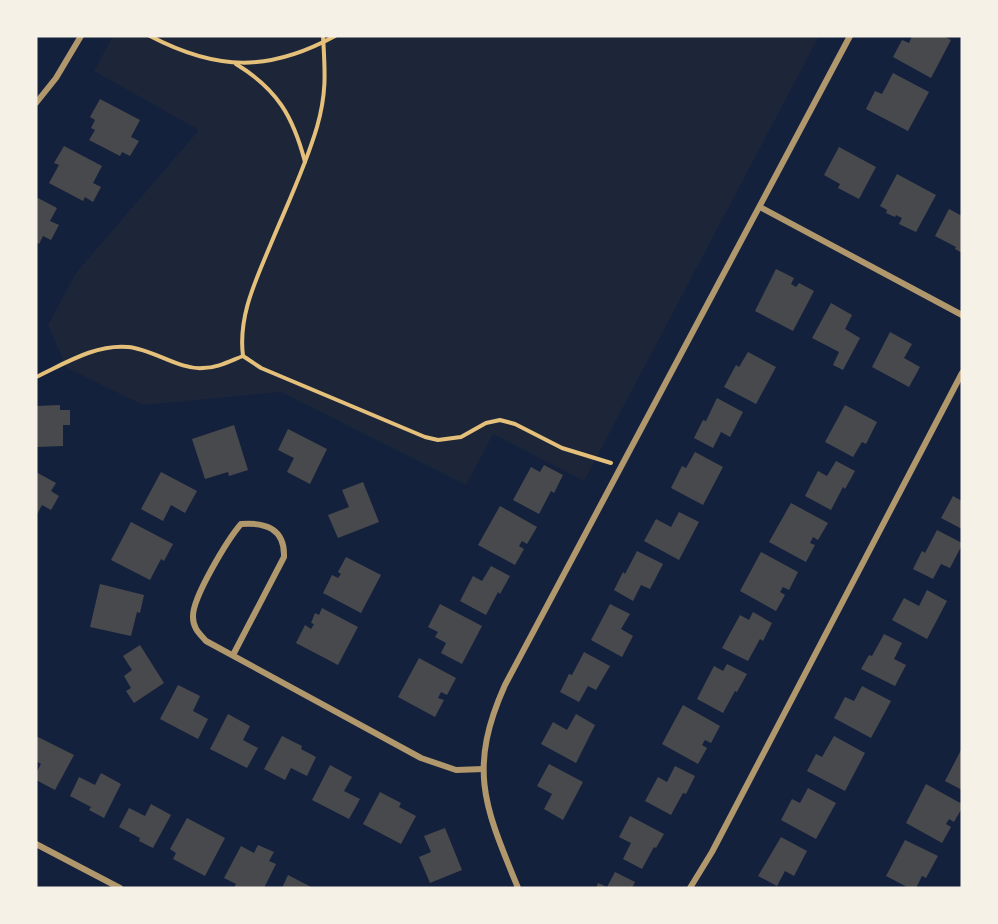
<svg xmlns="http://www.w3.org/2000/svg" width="998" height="924" font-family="Quicksand,sans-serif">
<rect width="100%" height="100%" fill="#14213d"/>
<polygon fill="#1d2539" points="113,36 819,36 584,481 493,434 466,485 281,392 143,405 67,368 48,325 76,273 199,130 94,71"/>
<g fill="#48494c">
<polygon points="912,36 944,36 951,40 931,78 893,57 902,40 909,43"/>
<polygon points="893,73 929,92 908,131 866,109 875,91 882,94"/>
<polygon points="100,99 140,120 131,137 139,141 130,156 122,152 120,156 89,140 95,130 91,128 95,120 90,117"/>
<polygon points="64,146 102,166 93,183 101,187 93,202 85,197 83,201 49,183 59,165 54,163"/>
<polygon points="839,147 876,167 859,199 838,188 840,184 824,175"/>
<polygon points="897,174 936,195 916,232 899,224 902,218 896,215 895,217 886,213 887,210 880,206"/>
<polygon points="36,197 57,208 50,221 59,225 51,240 43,236 39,244 36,242"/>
<polygon points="949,209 962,216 962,253 955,249 956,247 935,236"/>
<polygon points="776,269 794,278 791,284 796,287 799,283 814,291 793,331 755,311"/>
<polygon points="831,303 852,315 845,329 860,338 843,370 833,365 839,352 812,338"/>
<polygon points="890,332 912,344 904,358 920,367 909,387 872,367"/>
<polygon points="748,352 776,367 756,404 724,387 736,365 739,367"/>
<polygon points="717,398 743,412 730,437 721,432 713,448 694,438 703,420 706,421"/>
<polygon points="60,405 60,410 70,410 70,425 63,425 63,446 36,447 36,406"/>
<polygon points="845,405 877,422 866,444 862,442 853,457 825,442"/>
<polygon points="234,425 248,470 229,476 228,472 205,479 192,439"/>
<polygon points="288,429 327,449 310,484 287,472 294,458 278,450"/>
<polygon points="695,452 723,467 703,505 671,488 682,466 686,468"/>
<polygon points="836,461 855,471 845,489 843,487 831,510 805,496 818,471 827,476"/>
<polygon points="544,465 563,475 554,493 551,491 539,514 513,500 531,467 540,472"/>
<polygon points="36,472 56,483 51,491 59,496 51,510 42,505 36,516"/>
<polygon points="161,472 197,491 185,513 171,505 163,521 141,509"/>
<polygon points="363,482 379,522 338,538 328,515 349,507 342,490"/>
<polygon points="953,496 962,501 962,529 941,518"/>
<polygon points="791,503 828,523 818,540 813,537 810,543 815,545 806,562 769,542"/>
<polygon points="500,506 537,527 527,544 522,541 519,546 524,549 515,565 478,545"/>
<polygon points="679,512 699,522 679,560 644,541 656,519 671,527"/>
<polygon points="131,522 173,544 164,561 161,559 150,580 111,560"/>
<polygon points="937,530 962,543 962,545 950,568 941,564 933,579 913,569 922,551 925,553"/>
<polygon points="637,551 663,564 650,589 641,585 633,601 614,590 623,572 625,574"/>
<polygon points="761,552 798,572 789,590 783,587 780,592 785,595 776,611 740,591"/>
<polygon points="346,557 381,575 361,613 323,593 332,575 338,578 341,574 338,572"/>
<polygon points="491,566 510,576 500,594 498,592 486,615 460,601 473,576 482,581"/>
<polygon points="100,584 144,595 140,613 137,612 131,636 90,627"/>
<polygon points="927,590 947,601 927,639 892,620 904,598 919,606"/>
<polygon points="440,604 482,626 462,664 441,653 446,643 435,637 438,632 428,627"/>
<polygon points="610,604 630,614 621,629 633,636 622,657 591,640"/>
<polygon points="322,608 358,627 338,665 296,643 305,625 311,629 314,624 311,623 315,613 319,615"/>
<polygon points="753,612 772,623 763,641 760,639 748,661 722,648 740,615 749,620"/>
<polygon points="884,634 902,643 894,659 906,665 895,686 861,669 869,655 872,656"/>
<polygon points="140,645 164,683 134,703 126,691 131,688 124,676 132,670 123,656"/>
<polygon points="584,652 610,666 596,690 588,686 579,702 560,692 569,674 572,675"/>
<polygon points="419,658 456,678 447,695 441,692 438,698 444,700 435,717 398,697"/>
<polygon points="727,664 747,674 737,692 735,691 723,713 697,699 714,666 723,671"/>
<polygon points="178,685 200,696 193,711 208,719 198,739 160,719"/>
<polygon points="862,686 891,701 871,738 834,718 845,697 854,701"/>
<polygon points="683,705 720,726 711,743 705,740 702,745 707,748 698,764 662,744"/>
<polygon points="228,714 250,726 243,740 258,748 247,768 210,749"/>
<polygon points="576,714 595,725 576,763 541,744 553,722 567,730"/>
<polygon points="36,736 74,755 55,790 36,780 36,773 41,764 36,761"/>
<polygon points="282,736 302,746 301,749 316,757 307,776 291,768 285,780 264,769"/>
<polygon points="834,736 865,753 845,791 807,771 816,754 822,757"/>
<polygon points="962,748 962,790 945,781"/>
<polygon points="549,764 583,782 563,820 544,809 552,794 537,786"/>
<polygon points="330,765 352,777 344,791 360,799 349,819 312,800"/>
<polygon points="675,766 695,776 686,794 683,793 671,815 645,801 658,777 667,782"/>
<polygon points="101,773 121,784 104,818 89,810 91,807 70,796 79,777 95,785"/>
<polygon points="926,784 962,804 962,808 954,822 949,819 946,824 951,827 942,843 906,823"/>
<polygon points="808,788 836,803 816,839 781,820 792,799 800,803"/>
<polygon points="380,792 401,803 399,807 416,816 401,844 363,824"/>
<polygon points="151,804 171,815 153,848 139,841 140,838 119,827 129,808 145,816"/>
<polygon points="630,816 664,834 656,848 654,847 642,869 623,859 631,843 619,837"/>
<polygon points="187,818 225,838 205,876 173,859 176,853 170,849"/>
<polygon points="445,828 462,870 430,883 419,857 431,852 424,836"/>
<polygon points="781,837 807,851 794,876 785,871 777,886 758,876"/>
<polygon points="905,840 938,856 926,878 922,876 916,888 909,888 886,876"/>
<polygon points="258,845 274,852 269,861 276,864 264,888 234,888 236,884 224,878 241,846 254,853"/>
<polygon points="615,872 635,882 632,888 596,888 598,883 607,887"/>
<polygon points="288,875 313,888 282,888"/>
</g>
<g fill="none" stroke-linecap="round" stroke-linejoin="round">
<g stroke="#e5c07b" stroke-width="4">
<path d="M 150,36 C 217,71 269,72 335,36"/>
<path d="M 323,36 C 325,71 327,92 317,127 C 305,168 286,207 270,246 C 255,282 238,317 243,356 L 261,368 L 425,437 L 438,440 L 461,437 L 486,423 L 500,420 L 515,424 L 562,448 L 611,463"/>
<path d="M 236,64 C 277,89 293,116 305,162"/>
<path d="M 36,377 C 64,364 95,344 128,347 C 153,349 179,370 203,368 C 217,368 230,361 243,356"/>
</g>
<g stroke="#b1986c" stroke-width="6">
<polyline points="36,103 56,78 81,36"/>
<polyline points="760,207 962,315"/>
<path d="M 233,655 L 284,557 C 285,529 266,522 241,524 C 228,539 192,598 193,617 C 193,628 199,633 206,641 L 421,758 L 456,770 L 483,769"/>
<polyline points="36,844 120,888"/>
<path d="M 518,888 C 485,807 467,770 505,685 L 850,36"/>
<polyline points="690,888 712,852 962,373"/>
</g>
</g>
<rect width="998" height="924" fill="none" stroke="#f6f1e7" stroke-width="75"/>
</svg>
